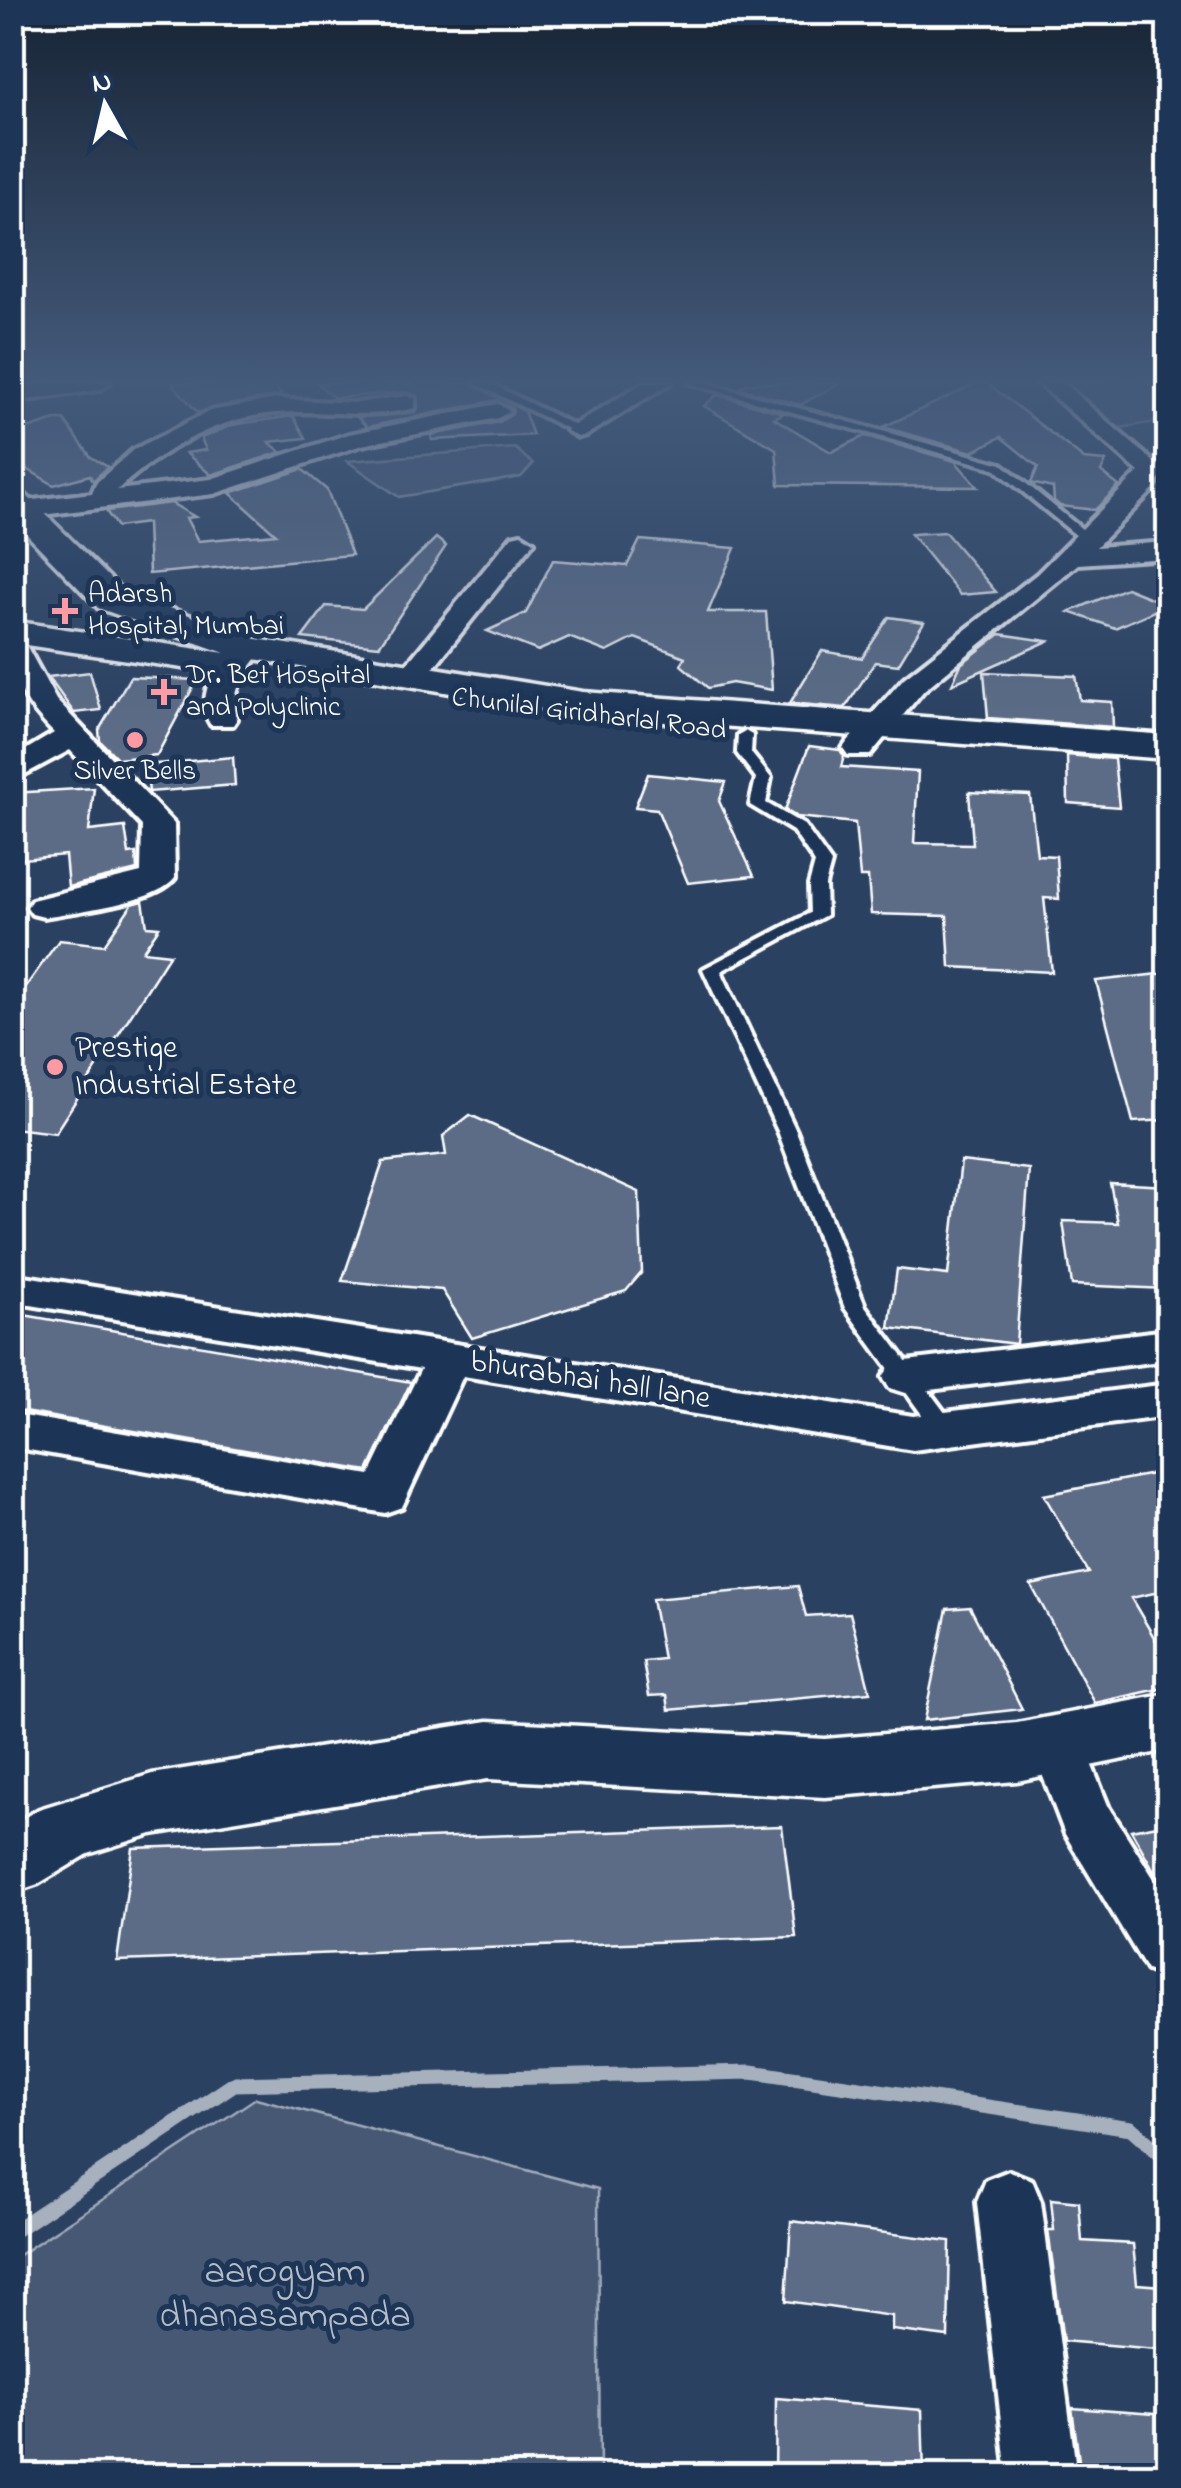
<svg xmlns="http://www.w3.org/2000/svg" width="1181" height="2488" font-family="'Indie Flower',sans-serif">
<rect width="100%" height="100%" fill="#2a4161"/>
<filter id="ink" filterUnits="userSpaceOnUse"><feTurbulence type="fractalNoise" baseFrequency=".01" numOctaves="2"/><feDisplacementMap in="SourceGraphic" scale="20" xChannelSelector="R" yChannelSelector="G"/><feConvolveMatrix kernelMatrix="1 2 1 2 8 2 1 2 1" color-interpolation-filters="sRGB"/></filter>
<g filter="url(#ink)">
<g fill="#465975" stroke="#a2acba" stroke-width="2.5">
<polygon points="1064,383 1168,383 1168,420 1114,429"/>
<polygon points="515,448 533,464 521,477 399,497 347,461"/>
<polygon points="256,2098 598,2189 600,2475 13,2475 13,2259"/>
</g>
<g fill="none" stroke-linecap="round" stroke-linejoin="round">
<polyline stroke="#a7b1be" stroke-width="15" points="12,2232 234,2084 751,2072 1131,2128 1168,2161"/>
</g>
<g fill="#5b6c86" stroke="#fff" stroke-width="2.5">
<polygon points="172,383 274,383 281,395 198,413"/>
<polygon points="317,383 472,383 524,411 533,435 432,440 431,435 499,422 512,414 512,408 497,400 367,427 357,417 416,412 418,396 406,392 334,398"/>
<polygon points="748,383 840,383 800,405 739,388"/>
<polygon points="987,383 1084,459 1106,461 1101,472 1119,486 1095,510 1060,506 1054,501 1053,488 1031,483 1038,467 1001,437 972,452 883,427 976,384"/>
<polygon points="717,395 784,413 774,418 831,452 865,436 955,461 978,487 779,485 776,449 704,406"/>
<polygon points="293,416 306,438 269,442 281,452 211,475 186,453 206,450 201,438 232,425"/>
<polygon points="55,420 64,420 91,457 108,467 93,481 90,475 54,485 12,460 12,434"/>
<polygon points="302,469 327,490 352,555 149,574 147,523 117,527 106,511 171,503 195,517 186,518 198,541 276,534 230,493"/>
<polygon points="945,532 996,592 960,595 911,534"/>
<polygon points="436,538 446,546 379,646 302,638 326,606 363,609"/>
<polygon points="640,540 735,548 708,612 766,612 772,690 732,683 708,688 681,665 685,657 635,638 607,652 569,637 538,651 487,631 526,613 553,560 627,566"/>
<polygon points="1126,588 1168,605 1115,628 1069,612"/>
<polygon points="889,617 924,622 898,665 875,662 845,708 790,703 822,651 862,658"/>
<polygon points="1000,634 1048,641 952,684 961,664"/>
<polygon points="90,672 101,710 74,713 48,677"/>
<polygon points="984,672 1076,676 1080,700 1112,702 1113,727 988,718"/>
<polygon points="130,677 197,680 157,755 118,759 100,741 99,730"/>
<polygon points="809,746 840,750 844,756 841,767 918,772 914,843 973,844 969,792 1030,795 1037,855 1056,856 1059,899 1044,898 1052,972 950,967 947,916 871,914 868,877 860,877 855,823 797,817 785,810"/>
<polygon points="1067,755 1114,759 1119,807 1068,803"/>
<polygon points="233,757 235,785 149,792 146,765"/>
<polygon points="648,774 726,782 719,801 754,876 688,883 657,809 635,807"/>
<polygon points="94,788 89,831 125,827 129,854 136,853 137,870 68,887 65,855 12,860 12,793"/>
<polygon points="143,901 147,926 159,927 143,951 170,954 55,1133 12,1128 12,1006 59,940 104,945 132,904"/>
<polygon points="1168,973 1168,1120 1133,1122 1096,981"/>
<polygon points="470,1115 639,1192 642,1272 626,1291 472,1338 442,1290 342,1281 383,1162 446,1155 443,1136"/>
<polygon points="961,1161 1029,1169 1016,1344 889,1328 897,1269 948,1275"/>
<polygon points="1110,1183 1168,1186 1168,1289 1072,1285 1063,1221 1118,1223"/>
<polygon points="12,1313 411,1382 368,1471 12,1410"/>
<polygon points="1168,1471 1168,1590 1131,1598 1168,1661 1168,1687 1095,1703 1031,1585 1089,1573 1044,1495"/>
<polygon points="798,1586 806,1616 850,1613 870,1692 669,1710 667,1695 649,1696 643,1661 663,1659 652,1599"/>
<polygon points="970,1607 1022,1709 924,1720 947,1609"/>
<polygon points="1168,1823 1168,1895 1131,1830"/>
<polygon points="782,1826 796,1937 117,1961 133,1848"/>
<polygon points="1051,2199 1079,2202 1082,2241 1133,2244 1137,2284 1162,2286 1168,2350 1063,2341 1048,2230 1054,2230"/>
<polygon points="791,2221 950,2241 948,2337 892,2330 892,2316 786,2301"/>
<polygon points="776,2398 922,2410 924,2476 775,2476"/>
<polygon points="1072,2408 1168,2415 1168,2476 1081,2476"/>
</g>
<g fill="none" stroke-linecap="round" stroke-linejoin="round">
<defs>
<g id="service">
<polygon points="475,383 489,383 584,430 574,432"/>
<polygon points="689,383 707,383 1002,464 1093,538 1083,541 994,468"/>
<polygon points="745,731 752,735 751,753 771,778 766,803 804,825 831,863 825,885 826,915 721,971 796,1131 865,1306 955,1426 958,1432 955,1438 939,1438 845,1308 778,1131 703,969 810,913 809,885 815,863 793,831 750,805 756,778 737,753 738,735"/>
</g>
<g id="minor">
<polygon points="48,383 110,383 99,390 12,402 12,388"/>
<polygon points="643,383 671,383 586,435 578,437 566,430"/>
<polygon points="1038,383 1063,383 1164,471 1152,491 1096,547 1168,542 1168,558 1078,564 924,690 870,755 848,755 843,748 848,741 904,678 1037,574 1139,472"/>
<path d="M 407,396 L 415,398 L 415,408 C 367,420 323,409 275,413 C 215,418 162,450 117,490 L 211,479 L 349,434 L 498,404 L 510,411 L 498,418 L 362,445 L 214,494 L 25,517 L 12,509 L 25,501 L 92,493 L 96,483 L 133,450 L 210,411 L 277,399 L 357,403 Z"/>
<polygon points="521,534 534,542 421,683 401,683 396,677 401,671 512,536"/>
<path d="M 12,637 L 26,645 L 56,700 L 174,824 L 175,878 C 157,903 75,911 44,917 L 32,914 L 27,907 L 32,900 L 141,873 L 142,826 L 70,750 L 12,781 L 12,758 L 54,733 C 22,700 12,683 12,637 Z"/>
<path d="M 250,640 L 264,649 C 247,672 229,688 237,719 L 233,725 L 211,725 C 193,698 220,648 250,640 Z"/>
<polygon points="12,1274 913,1416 1168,1384 1168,1416 913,1450 463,1376 402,1507 385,1513 12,1447 12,1414 370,1475 421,1369 12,1302"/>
<polygon points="1168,1330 1168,1360 906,1393 890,1388 883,1377 890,1366 906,1361"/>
<polygon points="1058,1723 1077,1729 1109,1808 1168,1901 1168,1978 1147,1970 1065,1834 1031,1745 1039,1729"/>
<polygon points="1009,2171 1032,2180 1041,2202 1077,2476 1007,2476 977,2202 986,2180"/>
</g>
<g id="secondary">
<polygon points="12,490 24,493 124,592 257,639 583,692 1168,735 1168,759 583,716 231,655 236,662 230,670 217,673 12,643 12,621 225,653 98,608 12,519"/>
<polygon points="1168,1694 1168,1750 1017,1781 825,1797 488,1779 152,1834 88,1854 38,1884 12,1893 12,1825 39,1809 152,1774 488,1721 825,1739 1017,1723"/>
</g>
</defs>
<use href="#service" stroke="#fff" stroke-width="8"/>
<use href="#minor" stroke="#fff" stroke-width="8"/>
<use href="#secondary" stroke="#fff" stroke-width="7"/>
<use href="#service" fill="#1d3557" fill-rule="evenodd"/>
<use href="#minor" fill="#1d3557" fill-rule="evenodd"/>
<use href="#secondary" fill="#1d3557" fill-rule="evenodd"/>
</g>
</g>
<linearGradient id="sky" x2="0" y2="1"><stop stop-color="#172435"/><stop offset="0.52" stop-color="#445a7b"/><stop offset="1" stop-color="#445a7b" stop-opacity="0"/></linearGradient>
<rect width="1181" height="731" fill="url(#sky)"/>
<g fill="#ff9aa2" stroke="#1d3557" stroke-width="4">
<path d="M60 596h10v10h10v10h-10v10h-10v-10h-10v-10h10z"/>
<path d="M159 677h10v10h10v10h-10v10h-10v-10h-10v-10h10z"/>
<circle cx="135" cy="740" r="10"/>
<circle cx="55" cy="1067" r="10"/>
</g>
<g text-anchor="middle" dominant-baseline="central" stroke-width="10" stroke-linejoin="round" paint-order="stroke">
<g font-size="28" fill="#fff" stroke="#1d3557" text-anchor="start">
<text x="88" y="595">Adarsh<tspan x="88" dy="32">Hospital, Mumbai</tspan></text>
<text x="186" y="676">Dr. Bet Hospital<tspan x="186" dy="32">and Polyclinic</tspan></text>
<text x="135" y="772" text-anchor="middle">Silver Bells</text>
</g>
<g font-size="28" fill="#fff" stroke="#1d3557">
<text transform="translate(589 715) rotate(7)">Chunilal Giridharlal Road</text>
</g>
<g font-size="32" fill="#fff" stroke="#1d3557" text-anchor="start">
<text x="75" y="1049">Prestige<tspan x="75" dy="37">Industrial Estate</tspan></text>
</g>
<g font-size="32" fill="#fff" stroke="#1d3557">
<text transform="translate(590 1381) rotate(9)">bhurabhai hall lane</text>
</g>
<g font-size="38" fill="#b5bdc8" stroke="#1d3557">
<text x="285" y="2273">aarogyam<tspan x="285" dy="44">dhanasampada</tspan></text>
</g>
</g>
<rect width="1181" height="2488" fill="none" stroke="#1d3557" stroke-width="50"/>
<rect x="25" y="25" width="1131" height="2438" fill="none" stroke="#fff" stroke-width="4" filter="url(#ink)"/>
<g transform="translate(105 105) rotate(352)" stroke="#1d3557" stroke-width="8" paint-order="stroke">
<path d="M0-8L18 38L0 25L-18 38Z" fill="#ffffff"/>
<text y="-15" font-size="28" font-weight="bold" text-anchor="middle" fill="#ffffff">N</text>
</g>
</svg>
